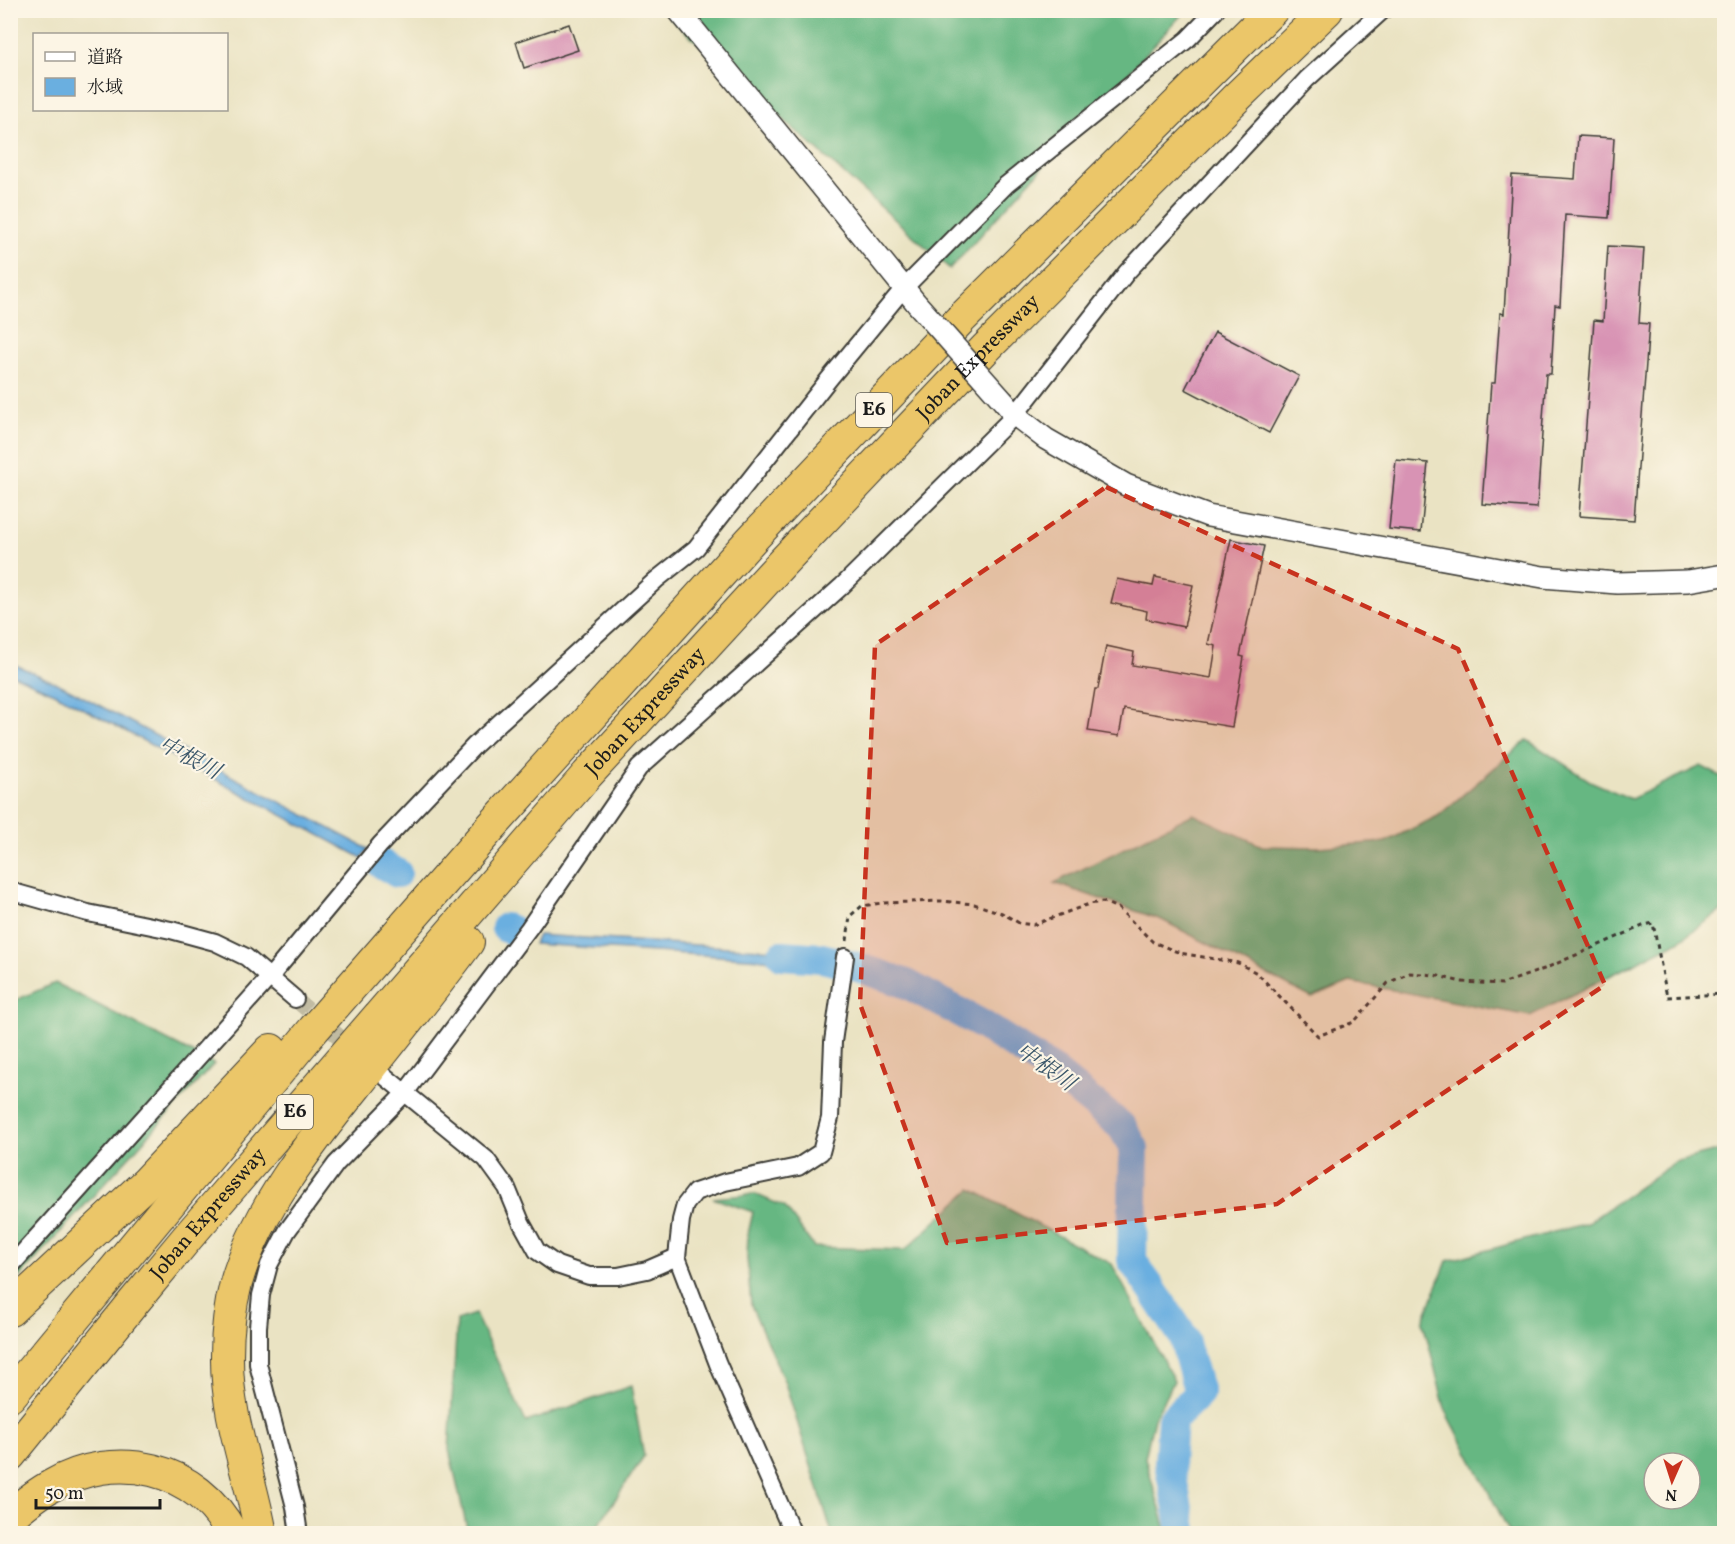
<svg xmlns="http://www.w3.org/2000/svg" width="1735" height="1544" font-family="Vollkorn,'Noto Serif JP',serif">
<rect width="100%" height="100%" fill="#fcf5e5"/>
<filter id="ink" filterUnits="userSpaceOnUse"><feTurbulence type="fractalNoise" baseFrequency=".0167" numOctaves="2"/><feDisplacementMap in="SourceGraphic" scale="12" xChannelSelector="R" yChannelSelector="G"/><feConvolveMatrix kernelMatrix="1 2 1 2 8 2 1 2 1" color-interpolation-filters="sRGB"/></filter>
<filter id="wash" filterUnits="userSpaceOnUse"><feTurbulence type="fractalNoise" baseFrequency=".008" numOctaves="4" result="noise"/><feDisplacementMap in="SourceGraphic" scale="24" xChannelSelector="R" yChannelSelector="G"/><feGaussianBlur stdDeviation="1.35" result="paint"/><feColorMatrix in="noise" values="0 0 0 0 0 0 0 0 0 0 0 0 0 0 0 0 0 1.4 0 .05"/><feComposite in="paint" operator="in"/></filter>
<g filter="url(#wash)">
<rect width="100%" height="100%" fill="#eae3c3"/>
<g fill="#66b782" stroke="#416a4f" stroke-width="1.5" fill-rule="evenodd">
<polygon points="671,10 1185,11 950,269 667,15"/>
<polygon points="1527,740 1590,781 1631,799 1701,766 1724,778 1724,909 1679,941 1530,1016 1350,982 1312,998 1162,920 1054,883 1193,814 1262,846 1318,847 1385,842 1438,816"/>
<polygon points="55,983 214,1064 11,1286 11,1002"/>
<path d="M 1724,1149 L 1724,1533 L 1510,1533 L 1445,1409 L 1423,1322 L 1447,1261 L 1587,1223 L 1675,1162 ZM 1654,1463 L 1690,1463 L 1690,1499 L 1654,1499 Z"/>
<polygon points="971,1189 1112,1264 1174,1381 1154,1418 1145,1458 1167,1533 832,1533 785,1383 751,1305 747,1258 748,1234 753,1212 713,1198 755,1194 785,1207 814,1247 905,1250"/>
<polygon points="475,1314 526,1422 631,1386 644,1456 593,1533 468,1533 449,1450 457,1320"/>
</g>
<g fill="#6aafe0" stroke="#43667e" stroke-width="1.5">
<polygon points="11,663 63,686 368,849 362,858 58,695 11,674"/>
<polygon points="538,935 791,951 823,954 821,963 534,944"/>
</g>
<g fill="none" stroke-linecap="round" stroke-linejoin="round">
<g stroke="#6aafe0" stroke-width="30">
<polyline points="382,864 397,873"/>
<polyline points="506,928 513,931"/>
<polyline points="782,955 822,958 858,967 907,984 981,1024 1050,1068 1122,1127 1134,1148 1132,1260 1183,1336 1199,1393 1172,1420 1169,1463 1183,1534"/>
</g>
</g>
<g id="blocks">
<g fill="#d893b4">
<polygon points="569,24 578,50 524,68 516,42"/>
<polygon points="1578,136 1614,138 1609,218 1565,215 1560,306 1555,305 1551,374 1546,374 1537,508 1482,504 1491,383 1495,383 1500,313 1504,314 1512,175 1575,179"/>
<polygon points="1608,246 1644,248 1639,323 1649,324 1634,520 1579,516 1594,320 1603,321"/>
<polygon points="1215,332 1299,376 1269,433 1185,389"/>
<polygon points="1396,460 1428,463 1421,532 1389,529"/>
<polygon points="1231,539 1264,546 1240,656 1244,657 1232,727 1124,709 1119,736 1088,731 1095,689 1098,689 1106,646 1134,652 1132,665 1211,678 1216,646 1208,644"/>
<polygon points="1155,577 1193,585 1184,627 1146,619 1147,611 1111,603 1117,579 1153,586"/>
</g>
</g>
</g>
<g filter="url(#ink)">
<use href="#blocks" fill-opacity="0" stroke="#3b3a35" stroke-width="1.5"/>
<g fill="none" stroke-linecap="round" stroke-linejoin="round">
<polyline stroke="#c1bba2" stroke-width="16" stroke-dasharray="16 8" stroke-linecap="butt" points="295,999 357,1052"/>
<defs>
<g id="minor">
<polyline points="10,891 88,913 171,930 215,942 246,957 295,999"/>
<polyline points="382,1074 486,1159 507,1188 521,1222 537,1251 557,1265 589,1276 618,1276 647,1270 677,1257"/>
<polyline points="10,1267 270,977 380,845 474,746 656,580 696,548 829,379 903,289 1006,185 1188,39 1216,10"/>
<polyline points="299,1534 295,1507 258,1364 258,1327 261,1295 269,1265 287,1231 336,1164 405,1093 529,928 639,768 842,586 1015,415 1127,272 1307,79 1383,10"/>
<polyline points="793,1534 718,1364 677,1257 681,1220 685,1205 695,1192 725,1182 798,1167 821,1152 830,1118 833,1042 845,957"/>
</g>
<g id="tertiary">
<polyline points="678,10 917,304"/>
<polyline points="1004,402 1015,415 1046,439 1126,485 1208,516 1543,577 1617,583 1688,581 1724,575"/>
</g>
<g id="motorway">
<polyline points="10,1310 147,1182 271,1050"/>
<polyline points="10,1396 314,1029 492,826 751,540 960,320 1272,10"/>
<path id="s1" d="M 10,1455 L 133,1303 L 187,1238 L 587,775 L 781,564 L 986,348 L 1238,96 L 1327,10"/>
<path d="M 10,1516 C 23,1505 36,1494 51,1486 C 116,1448 197,1466 232,1534"/>
<path d="M 261,1534 C 250,1473 226,1417 227,1355 C 227,1331 230,1306 236,1283 C 256,1212 310,1143 356,1086 C 394,1038 432,991 468,942"/>
</g>
</defs>
<use href="#minor" stroke="#3b3a35" stroke-width="20"/>
<use href="#tertiary" stroke="#3b3a35" stroke-width="24"/>
<use href="#motorway" stroke="#3b3a35" stroke-width="34"/>
<polyline stroke="#3b3a35" stroke-width="3" stroke-dasharray="4.5 4.5" stroke-linecap="butt" points="847,941 850,916 862,906 882,903 941,901 974,904 1002,913 1019,923 1033,925 1089,904 1103,902 1118,908 1153,942 1180,953 1238,963 1257,973 1318,1036 1354,1022 1388,983 1409,973 1435,975 1461,982 1502,984 1544,969 1645,925 1653,923 1667,997 1724,994"/>
<use href="#minor" stroke="#fff" stroke-width="16"/>
<use href="#tertiary" stroke="#fff" stroke-width="21"/>
<use href="#motorway" stroke="#ebc669" stroke-width="32"/>
<defs>
<polyline id="tertiary-bridge" points="917,304 1004,402"/>
</defs>
<use href="#tertiary-bridge" stroke="#3b3a35" stroke-width="24" stroke-linecap="butt"/>
<use href="#tertiary-bridge" stroke="#fff" stroke-width="21"/>
</g>
</g>
<path fill="#c8321e" fill-opacity="0.2" stroke="#c8321e" stroke-width="4.5" stroke-dasharray="12 8" stroke-linejoin="round" d="M 1106,487 L 1458,649 L 1605,985 L 1277,1204 L 947,1243 L 860,1004 L 875,645 Z"/>
<g text-anchor="middle" dominant-baseline="central" stroke-width="4.5" stroke-linejoin="round" paint-order="stroke">
<g fill="#fcf5e5" stroke="#5f5d58" stroke-width="1.5">
<rect x="856" y="393" width="36" height="34" rx="4.5"/>
<rect x="277" y="1095" width="36" height="34" rx="4.5"/>
</g>
<g font-size="20" font-weight="bold" fill="#1c1c1c">
<text x="874" y="410">E6</text>
<text x="295" y="1112">E6</text>
</g>
<g font-size="21" fill="#1c1c1c" stroke="#fcf5e5">
<text stroke="none"><textPath href="#s1" startOffset="1464">Joban Expressway</textPath></text>
<text stroke="none"><textPath href="#s1" startOffset="978">Joban Expressway</textPath></text>
<text stroke="none"><textPath href="#s1" startOffset="312">Joban Expressway</textPath></text>
</g>
<g font-size="22" font-style="italic" fill="#3b576a" stroke="#fcf5e5">
<text transform="translate(189 759) rotate(28)">中根川</text>
<text transform="translate(1045 1068) rotate(35)">中根川</text>
</g>
</g>
<rect width="1735" height="1544" fill="none" stroke="#fcf5e5" stroke-width="36"/>
<rect x="33" y="33" width="195" height="78" fill="#fcf5e5" stroke="#a29e95" stroke-width="1.5"/>
<rect x="45" y="52" width="30" height="9" fill="#ffffff" stroke="#a29e95" stroke-width="1.5"/>
<text x="87" y="63" font-size="18" fill="#1c1c1c">道路</text>
<rect x="45" y="78" width="30" height="18" fill="#6aafe0" stroke="#a29e95" stroke-width="1.5"/>
<text x="87" y="93" font-size="18" fill="#1c1c1c">水域</text>
<g transform="translate(1672 1481) rotate(183)"><circle r="28" fill="#fcf5e5" stroke="#a29e95" stroke-width="1.5"/>
<path d="M0-4.5L10 22L0 15L-10 22Z" fill="#c8321e"/>
<text y="-9" font-size="16" font-weight="bold" text-anchor="middle" fill="#1c1c1c">N</text>
</g>
<path d="M36 1499v9h124v-9" fill="none" stroke="#1c1c1c" stroke-width="3"/>
<text x="45" y="1499" font-size="18" fill="#1c1c1c" stroke="#fcf5e5" stroke-width="4.5" paint-order="stroke">50 m</text>
</svg>
